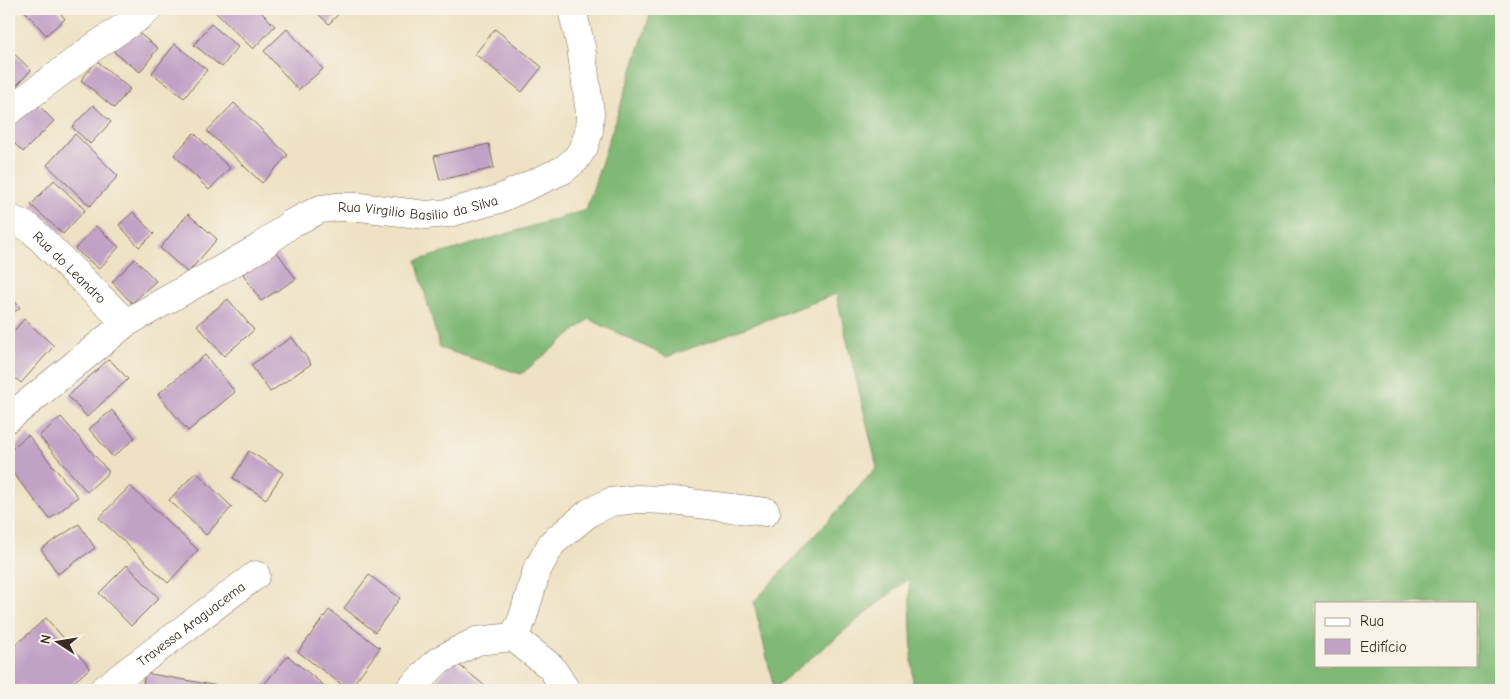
<svg xmlns="http://www.w3.org/2000/svg" width="1510" height="699" font-family="'Comic Neue',sans-serif">
<rect width="100%" height="100%" fill="#f7f3e8"/>
<filter id="ink" filterUnits="userSpaceOnUse"><feTurbulence type="fractalNoise" baseFrequency=".02" numOctaves="2"/><feDisplacementMap in="SourceGraphic" scale="10" xChannelSelector="R" yChannelSelector="G"/><feConvolveMatrix kernelMatrix="1 2 1 2 8 2 1 2 1" color-interpolation-filters="sRGB"/></filter>
<filter id="wash" filterUnits="userSpaceOnUse"><feTurbulence type="fractalNoise" baseFrequency=".0096" numOctaves="4" result="noise"/><feDisplacementMap in="SourceGraphic" scale="20" xChannelSelector="R" yChannelSelector="G"/><feGaussianBlur stdDeviation="1.12" result="paint"/><feColorMatrix in="noise" values="0 0 0 0 0 0 0 0 0 0 0 0 0 0 0 0 0 1.4 0 .05"/><feComposite in="paint" operator="in"/></filter>
<g filter="url(#wash)">
<rect width="100%" height="100%" fill="#efe2c4"/>
<path fill="#80b976" stroke="#5e724a" fill-rule="evenodd" d="M 652,9 L 1501,9 L 1501,690 L 908,690 L 913,683 L 909,578 L 774,688 L 754,602 L 877,467 L 836,294 L 667,357 L 589,319 L 521,374 L 440,348 L 416,261 L 586,210 ZM 1316,603 L 1476,603 L 1476,665 L 1316,665 Z"/>
<g id="blocks">
<g fill="#c1a1c6">
<polygon points="23,9 57,9 65,19 46,35"/>
<polygon points="111,9 139,9 128,22"/>
<polygon points="212,9 258,9 275,26 253,49"/>
<polygon points="313,9 343,9 329,24"/>
<polygon points="211,24 238,47 222,67 194,45"/>
<polygon points="132,28 158,48 140,72 114,52"/>
<polygon points="287,29 323,69 298,90 264,51"/>
<polygon points="495,29 542,67 522,92 475,54"/>
<polygon points="175,44 207,70 184,98 152,73"/>
<polygon points="9,49 31,70 9,94"/>
<polygon points="97,61 130,89 114,108 81,80"/>
<polygon points="32,99 54,121 23,152 9,138 9,122"/>
<polygon points="234,103 288,155 262,183 207,131"/>
<polygon points="93,105 111,122 90,144 72,127"/>
<polygon points="194,133 230,168 209,190 174,155"/>
<polygon points="75,134 118,176 90,206 47,165"/>
<polygon points="489,144 494,168 440,180 434,156"/>
<polygon points="54,180 85,210 63,234 31,205"/>
<polygon points="133,212 154,234 139,247 119,225"/>
<polygon points="188,214 217,239 188,273 160,248"/>
<polygon points="96,226 119,247 99,269 75,249"/>
<polygon points="277,252 296,279 261,301 243,274"/>
<polygon points="135,259 156,281 132,303 112,282"/>
<polygon points="10,295 20,308 9,316 9,296"/>
<polygon points="228,299 254,330 224,356 197,325"/>
<polygon points="24,319 54,346 21,383 9,372 9,337"/>
<polygon points="292,337 311,364 270,392 251,365"/>
<polygon points="205,355 235,392 188,431 158,394"/>
<polygon points="109,359 128,379 87,417 68,396"/>
<polygon points="112,410 135,438 113,457 89,429"/>
<polygon points="61,417 109,472 87,492 39,436"/>
<polygon points="28,435 78,497 50,519 9,468 9,451"/>
<polygon points="249,451 283,473 266,499 233,478"/>
<polygon points="196,472 232,507 206,535 169,500"/>
<polygon points="130,486 198,550 168,583 99,518"/>
<polygon points="79,524 95,548 58,574 41,549"/>
<polygon points="127,565 159,598 131,626 99,593"/>
<polygon points="369,575 400,598 375,632 344,608"/>
<polygon points="329,610 380,648 349,690 298,652"/>
<polygon points="46,618 90,668 65,690 9,690 9,651"/>
<polygon points="288,656 327,688 325,690 260,689"/>
<polygon points="453,660 490,690 429,690"/>
<polygon points="145,673 236,689 236,690 142,690"/>
</g>
</g>
</g>
<g filter="url(#ink)">
<use href="#blocks" fill-opacity="0" stroke="#7a6a58" stroke-width="1"/>
<g fill="none" stroke-linecap="round" stroke-linejoin="round">
<defs>
<g id="minor">
<polyline points="9,111 94,47 136,19 148,9"/>
<path id="s1" d="M 9,218 L 30,228 L 126,323"/>
<path id="s2" d="M 9,418 L 126,323 L 259,248 L 292,223 L 321,209 L 338,207 L 360,207 L 426,215 L 449,213 L 499,199 L 563,170 L 576,159 L 584,147 L 589,131 L 590,113 L 581,47 L 572,9"/>
<polyline points="513,637 551,667 566,690"/>
<path id="s3" d="M 103,690 L 256,575"/>
<polyline points="409,690 438,661 477,641 513,637 522,620 537,570 552,543 590,512 611,502 637,499 665,500 766,512"/>
</g>
</defs>
<use href="#minor" stroke="#7a6a58" stroke-width="29"/>
<use href="#minor" stroke="#fff" stroke-width="28"/>
</g>
</g>
<g text-anchor="middle" dominant-baseline="central" stroke-width="4" stroke-linejoin="round" paint-order="stroke">
<g font-size="14" fill="#3b2a1e" stroke="#f7f3e8">
<text stroke="none"><textPath href="#s2" startOffset="475">Rua Virgilio Basilio da Silva</textPath></text>
<text stroke="none"><textPath href="#s1" startOffset="79">Rua do Leandro</textPath></text>
<text stroke="none"><textPath href="#s3" startOffset="110">Travessa Araguacema</textPath></text>
</g>
</g>
<rect width="1510" height="699" fill="none" stroke="#f7f3e8" stroke-width="30"/>
<rect x="1315" y="602" width="162" height="65" fill="#f7f3e8" stroke="#aca397"/>
<rect x="1325" y="618" width="25" height="8" fill="#ffffff" stroke="#aca397"/>
<text x="1360" y="626" font-size="15" fill="#3b2a1e">Rua</text>
<rect x="1325" y="639" width="25" height="15" fill="#c1a1c6" stroke="#aca397"/>
<text x="1360" y="652" font-size="15" fill="#3b2a1e">Edifício</text>
<g transform="translate(58 642) rotate(282)" stroke="#f7f3e8" stroke-width="4" paint-order="stroke">
<path d="M0-4L9 19L0 12L-9 19Z" fill="#3b2a1e"/>
<text y="-8" font-size="14" font-weight="bold" text-anchor="middle" fill="#3b2a1e">N</text>
</g>
</svg>
